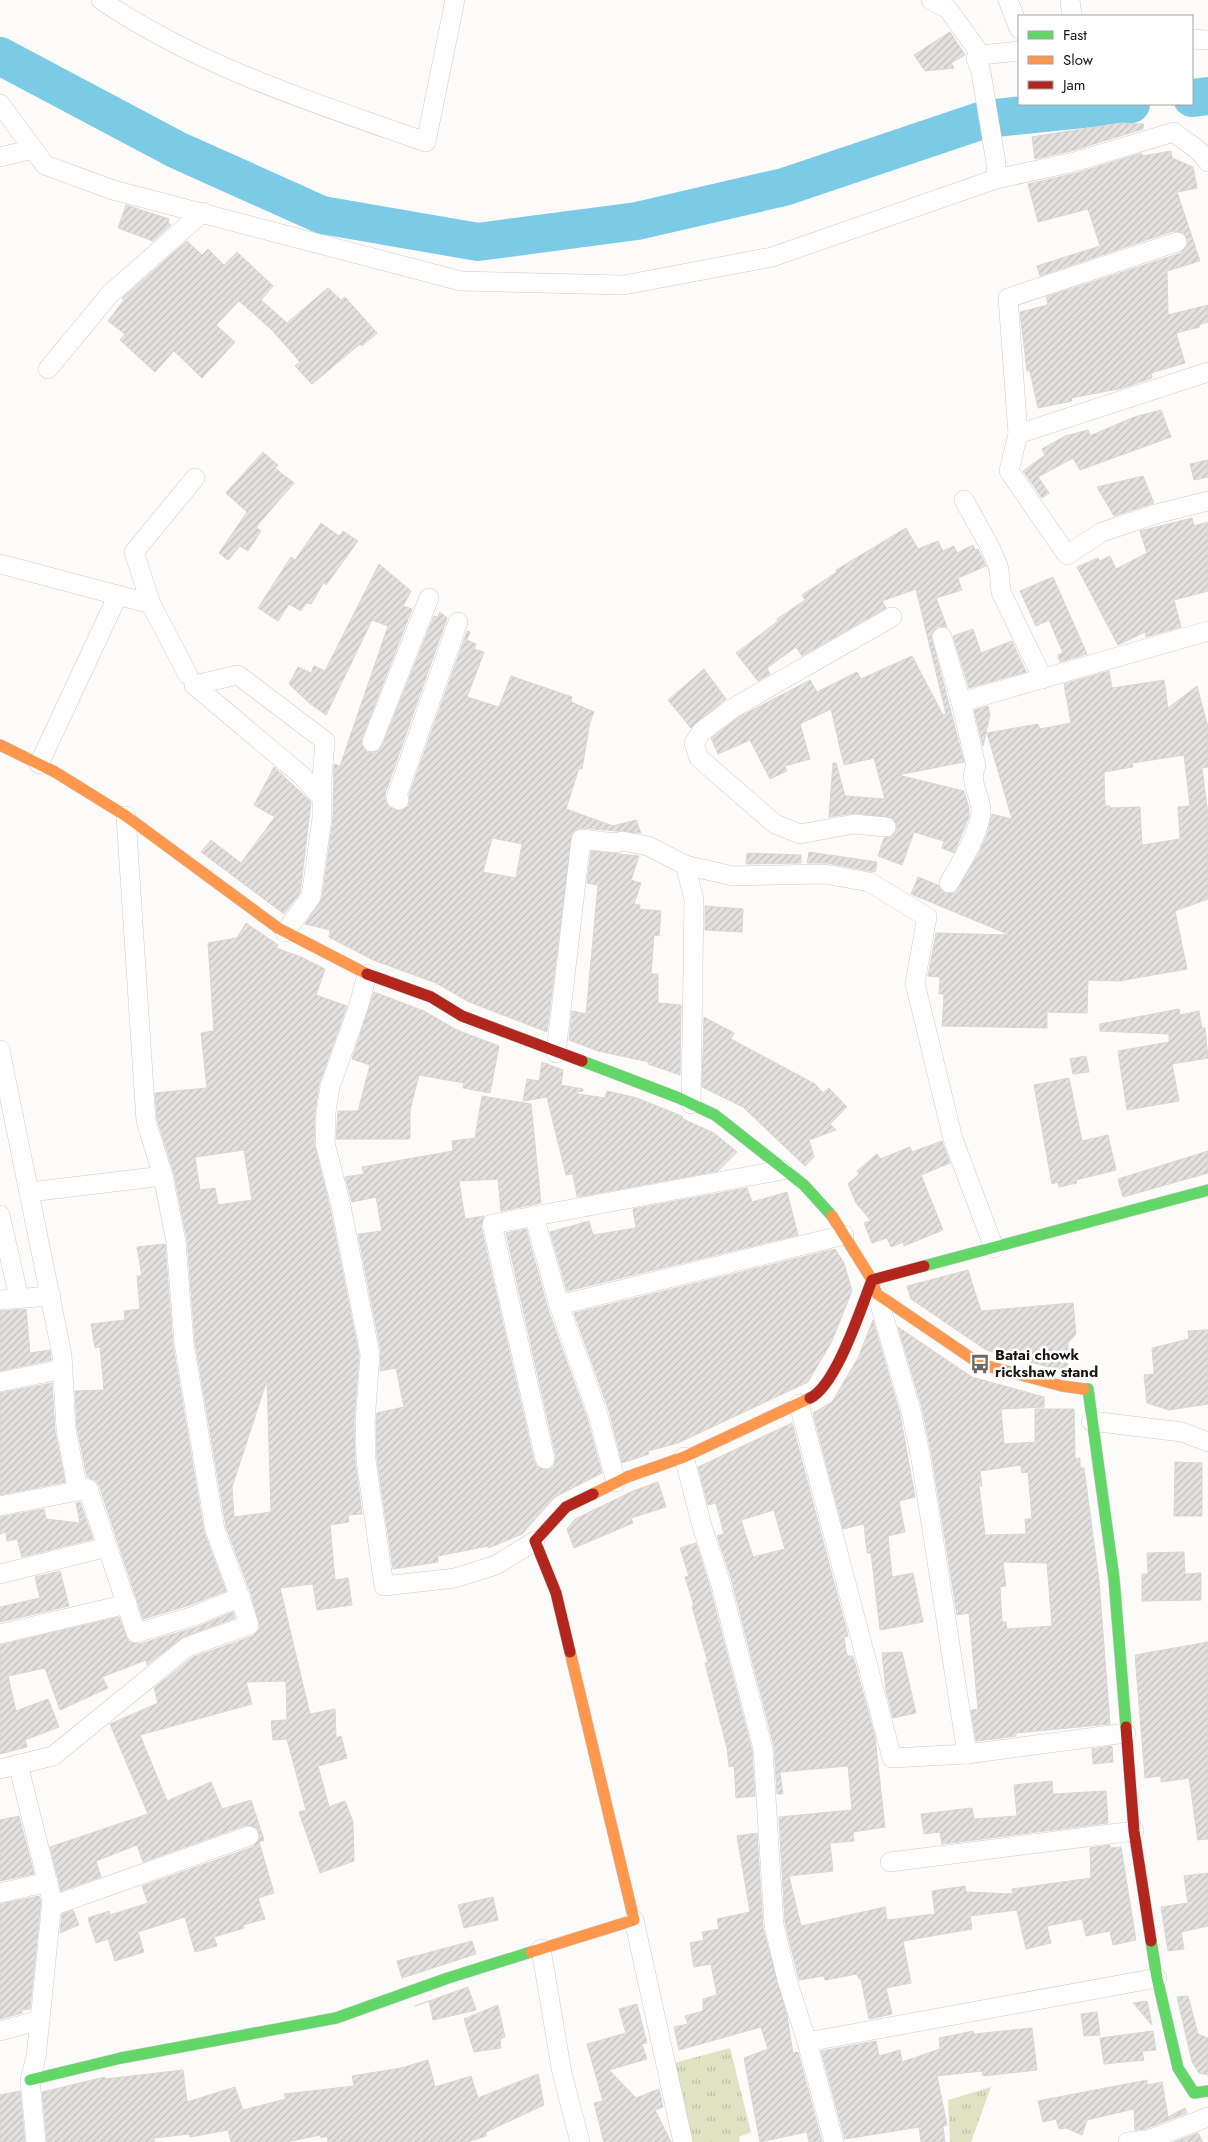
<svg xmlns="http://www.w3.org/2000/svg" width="1208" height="2142" font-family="Jost,sans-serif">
<defs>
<pattern id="grass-tufts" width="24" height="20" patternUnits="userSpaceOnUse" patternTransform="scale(1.25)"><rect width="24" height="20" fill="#dfe2c3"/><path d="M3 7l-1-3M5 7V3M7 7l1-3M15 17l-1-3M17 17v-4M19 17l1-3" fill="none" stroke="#bfc1a7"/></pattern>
<pattern id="building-hatch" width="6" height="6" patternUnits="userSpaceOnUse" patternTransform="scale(1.25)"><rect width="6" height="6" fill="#e3e0e0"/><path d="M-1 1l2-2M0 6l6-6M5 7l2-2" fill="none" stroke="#c2bfbf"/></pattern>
</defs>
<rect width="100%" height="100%" fill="#fdfbf9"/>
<g fill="url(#grass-tufts)">
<polygon points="730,2048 751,2132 739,2137 740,2142 692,2142 674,2063"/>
<polygon points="991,2087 971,2142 950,2142 948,2100"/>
</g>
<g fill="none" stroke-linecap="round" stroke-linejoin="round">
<g stroke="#7bcbe6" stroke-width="38">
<polyline points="0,56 177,150 322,215 478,242 637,221 784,187 986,119 1131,104"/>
<polyline points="1192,98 1208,96"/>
</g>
</g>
<g fill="url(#building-hatch)" stroke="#d9d6d6" fill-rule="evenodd">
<polygon points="950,32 965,55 951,63 954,68 925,71 914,55"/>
<polygon points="1120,123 1144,124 1143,129 1071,151 1035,159 1032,137"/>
<polygon points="1171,151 1172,158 1193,167 1197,188 1177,192 1200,261 1167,271 1168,315 1208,305 1208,322 1199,325 1200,327 1176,333 1185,363 1151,373 1152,378 1123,388 1071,398 1072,401 1038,408 1030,371 1027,371 1020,312 1048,305 1046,297 1181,253 1188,244 1184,233 1173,231 1040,276 1037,266 1100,246 1088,209 1038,222 1028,184 1077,173 1142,153 1142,156"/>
<polygon points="126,205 169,219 168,222 171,225 153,241 118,228"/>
<polygon points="187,241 202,255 208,249 224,265 237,252 273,286 261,300 287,323 328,288 341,300 345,297 377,333 362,346 360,344 312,384 295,366 300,362 272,330 239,301 216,325 235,342 202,378 174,351 155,372 120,340 125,334 108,321 124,300 122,298"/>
<polygon points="1161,410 1171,437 1080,470 1073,458 1038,477 1049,493 1042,498 1023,471 1045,455 1042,449 1065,436 1088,430 1090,436 1134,417"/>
<polygon points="263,452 278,465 275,468 294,483 256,527 261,531 248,551 240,546 228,560 219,553 247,512 226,493"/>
<polygon points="1208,460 1208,477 1194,480 1190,464"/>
<polygon points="1143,476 1154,503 1114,516 1097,487"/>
<polygon points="1192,518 1194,526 1208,522 1208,591 1174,600 1181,627 1146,637 1145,632 1118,645 1077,567 1098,558 1100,561 1110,556 1116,569 1147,553 1140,531"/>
<polygon points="321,523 339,536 343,531 358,541 326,585 324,582 311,604 306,603 301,611 289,604 278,621 258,608 291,557 295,560"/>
<polygon points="906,528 918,549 938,541 943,551 954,546 957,553 973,545 975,550 978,549 986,566 958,578 962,590 936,598 947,627 938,626 931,635 964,762 898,775 964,791 969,808 969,817 954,853 942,848 944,841 914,832 902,865 878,856 884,838 891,837 897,829 896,823 892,818 855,813 829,817 833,763 836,763 845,796 885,799 874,758 844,765 831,709 800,724 810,759 785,766 787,771 770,779 750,740 718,754 711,738 739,717 810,680 817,692 857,672 861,679 912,656 943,715 946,714 916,589 882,601 886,608 802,656 796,647 767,668 770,674 758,681 736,653 778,621 777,619 805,600 802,595 837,572 836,570"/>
<path d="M 379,564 L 411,591 L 403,606 L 412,609 L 362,738 L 361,744 L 367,752 L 374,753 L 382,746 L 434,616 L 438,617 L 440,612 L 447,618 L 385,794 L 385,800 L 389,807 L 399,811 L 409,806 L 409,795 L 467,631 L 470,632 L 467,640 L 476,644 L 474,649 L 484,652 L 467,697 L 499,707 L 511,676 L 572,697 L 571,702 L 594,712 L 590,722 L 582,769 L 579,768 L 566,809 L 613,826 L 636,820 L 641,833 L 582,828 L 572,833 L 547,1032 L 469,1002 L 436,983 L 373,960 L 329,937 L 330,930 L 305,924 L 322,899 L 333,819 L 334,764 L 340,766 L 388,626 L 372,620 L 326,715 L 308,702 L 289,684 L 298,667 L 311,673 L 314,666 L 325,671 ZM 492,838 L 522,844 L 516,878 L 483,872 Z"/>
<polygon points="1053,577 1087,654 1060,662 1058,655 1063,653 1049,620 1036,626 1020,591"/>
<polygon points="973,629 981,653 1012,641 1026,672 969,688 953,636"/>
<polygon points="704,669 726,699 691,728 668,700"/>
<path d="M 1109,671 L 1112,688 L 1164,680 L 1168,708 L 1197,686 L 1208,727 L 1208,767 L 1202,768 L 1208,814 L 1208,899 L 1175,911 L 1187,969 L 1119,981 L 1088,980 L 1087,1013 L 1047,1012 L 1047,1028 L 942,1026 L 944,994 L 939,994 L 940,977 L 928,976 L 936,933 L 1010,935 L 911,894 L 918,877 L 938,885 L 944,893 L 955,893 L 979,853 L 988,832 L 992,814 L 1012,819 L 987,733 L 1038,724 L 1040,729 L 1071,723 L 1064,684 ZM 1184,755 L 1190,806 L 1178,807 L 1180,839 L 1142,845 L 1140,807 L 1110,808 L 1110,806 L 1105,806 L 1104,772 L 1133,767 L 1132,763 Z"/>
<polygon points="988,706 990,715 983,746 974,710"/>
<polygon points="274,767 311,802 300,893 284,914 201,852 211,840 241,863 275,817 254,805"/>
<polygon points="591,851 639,856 631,880 641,883 634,904 640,905 639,909 661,911 659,936 654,935 651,974 658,974 658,1003 681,1005 680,1075 648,1064 649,1062 598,1051 569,1040 572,1011 586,1014 598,885 587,883"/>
<polygon points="809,852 877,862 875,872 827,863 807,863"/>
<polygon points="747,853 801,855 801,863 746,864"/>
<polygon points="705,906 743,909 742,932 705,930"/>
<path d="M 246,923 L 278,945 L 276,948 L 301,957 L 325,969 L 316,995 L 347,1006 L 319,1085 L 315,1112 L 314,1143 L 330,1208 L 359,1355 L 354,1422 L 355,1461 L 362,1514 L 348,1515 L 349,1522 L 330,1525 L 335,1580 L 348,1578 L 352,1605 L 317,1610 L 313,1584 L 280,1588 L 310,1714 L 335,1709 L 336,1738 L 341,1736 L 347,1758 L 318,1766 L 329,1807 L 345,1801 L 353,1822 L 354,1861 L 320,1873 L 299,1812 L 306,1810 L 287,1739 L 273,1740 L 271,1721 L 287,1720 L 286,1681 L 246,1682 L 252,1704 L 140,1735 L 167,1801 L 211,1782 L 222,1809 L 251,1800 L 264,1840 L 259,1842 L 274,1893 L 258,1898 L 265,1919 L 243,1925 L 244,1928 L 214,1937 L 217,1946 L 195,1952 L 185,1917 L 138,1932 L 144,1952 L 115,1961 L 108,1939 L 96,1943 L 88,1918 L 109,1911 L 110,1915 L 148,1903 L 142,1886 L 253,1847 L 260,1838 L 257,1828 L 246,1825 L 143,1862 L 137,1845 L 96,1861 L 101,1877 L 61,1891 L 50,1847 L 148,1814 L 110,1724 L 158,1703 L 154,1688 L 193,1657 L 253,1636 L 260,1628 L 251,1594 L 226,1527 L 195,1342 L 187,1240 L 174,1174 L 157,1119 L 155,1093 L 207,1088 L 201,1033 L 214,1031 L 208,943 L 237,938 ZM 244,1150 L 252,1200 L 218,1205 L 215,1188 L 200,1190 L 195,1157 ZM 267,1380 L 271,1512 L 234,1517 L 232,1487 Z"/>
<polygon points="374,992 424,1011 457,1030 499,1046 490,1093 463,1088 464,1083 419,1075 410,1110 410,1139 336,1139 338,1111 358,1111 370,1065 352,1059"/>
<polygon points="1179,1009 1180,1015 1199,1011 1202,1028 1205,1028 1208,1058 1172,1064 1179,1101 1127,1110 1118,1051 1169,1042 1169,1034 1100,1031 1100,1024"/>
<polygon points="704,1017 734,1033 731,1039 815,1084 823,1093 829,1088 847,1107 830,1124 836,1130 809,1140 814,1157 805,1166 743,1107 702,1087"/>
<polygon points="1086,1056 1089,1072 1073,1074 1070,1059"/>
<polygon points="542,1062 563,1070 561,1085 583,1089 583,1091 572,1093 605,1098 607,1091 637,1098 682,1116 683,1119 714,1133 737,1152 718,1171 577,1197 573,1174 566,1175 547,1097 523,1101 527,1079 539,1081"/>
<polygon points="1069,1078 1082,1141 1108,1135 1116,1170 1076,1180 1077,1183 1059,1187 1058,1182 1052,1184 1034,1085"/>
<polygon points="482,1096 531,1104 541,1203 501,1211 498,1179 459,1181 465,1219 484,1216 481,1226 534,1461 537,1467 547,1470 553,1467 556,1457 506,1233 526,1229 548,1309 587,1418 602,1473 555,1497 522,1534 489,1548 488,1546 438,1556 438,1562 393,1569 377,1459 376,1422 377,1413 404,1407 396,1368 380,1371 381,1352 358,1234 382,1231 376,1197 352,1202 345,1177 364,1174 362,1167 453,1151 452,1141 475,1138"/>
<polygon points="942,1141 950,1163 921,1175 943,1230 904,1246 903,1242 891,1247 887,1238 872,1243 864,1223 871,1221 856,1203 848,1184 859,1174 857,1171 877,1154 880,1159 910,1147 912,1152"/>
<polygon points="1208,1151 1208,1173 1123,1197 1118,1179"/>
<polygon points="747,1188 752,1202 787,1192 798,1235 567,1291 550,1232 589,1221 593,1235 636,1228 633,1209"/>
<polygon points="165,1244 173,1345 204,1532 226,1591 190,1605 143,1619 99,1485 95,1480 87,1477 77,1428 75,1391 104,1390 100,1347 95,1348 91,1324 125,1320 124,1311 140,1309 137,1276 142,1276 137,1247"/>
<polygon points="835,1249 844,1263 852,1291 831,1343 808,1382 678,1443 648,1451 649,1454 622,1463 609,1411 574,1313"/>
<polygon points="968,1270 981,1311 1073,1303 1076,1334 1068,1343 1067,1372 986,1350 911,1299 907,1286"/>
<polygon points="26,1309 30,1353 50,1350 51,1360 0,1371 0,1311"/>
<polygon points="873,1320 900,1414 915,1497 899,1501 905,1532 888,1536 892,1577 913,1573 923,1622 880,1630 871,1553 867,1553 864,1524 843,1529 813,1413 832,1402 858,1358"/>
<path d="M 898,1327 L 972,1377 L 1044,1397 L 1044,1407 L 1001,1409 L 1004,1444 L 1035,1442 L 1035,1409 L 1074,1409 L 1075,1459 L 1080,1458 L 1080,1468 L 1084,1468 L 1099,1581 L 1110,1724 L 1016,1733 L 1016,1736 L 976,1741 L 971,1710 L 978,1709 L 969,1613 L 957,1615 L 932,1457 L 922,1408 ZM 1021,1465 L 1022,1473 L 1028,1472 L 1032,1519 L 1025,1519 L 1026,1534 L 985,1535 L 979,1486 L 982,1486 L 980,1471 ZM 1003,1562 L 1047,1563 L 1052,1626 L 1007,1629 L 1006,1622 L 1002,1622 L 1000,1587 L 1006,1586 Z"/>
<polygon points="1208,1330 1208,1404 1169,1410 1147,1403 1144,1375 1154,1374 1152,1348 1189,1339 1188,1331"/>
<polygon points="52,1383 55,1431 65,1482 0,1495 0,1393"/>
<path d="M 792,1423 L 848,1636 L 844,1637 L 847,1656 L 853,1656 L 875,1737 L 885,1827 L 853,1832 L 854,1841 L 830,1843 L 833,1871 L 789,1876 L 801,1926 L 885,1907 L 887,1920 L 935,1914 L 932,1891 L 965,1886 L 966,1892 L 1013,1894 L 1012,1889 L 1091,1878 L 1090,1848 L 1110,1845 L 1110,1848 L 1121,1847 L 1136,1940 L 1113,1945 L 1110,1931 L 1086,1936 L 1082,1919 L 1047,1926 L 1051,1943 L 1026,1949 L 1017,1910 L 970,1916 L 972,1929 L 903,1941 L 911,1983 L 886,1988 L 892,2014 L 869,2019 L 861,1979 L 859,1979 L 857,1974 L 825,1980 L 824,1976 L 799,1980 L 785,1923 L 779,1817 L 852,1810 L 848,1766 L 780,1772 L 783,1794 L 777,1794 L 774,1746 L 731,1578 L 717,1536 L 724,1534 L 716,1503 L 708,1505 L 698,1467 ZM 774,1510 L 785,1549 L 753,1557 L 741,1520 Z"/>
<polygon points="1175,1462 1202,1463 1202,1516 1174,1516"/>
<polygon points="658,1482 666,1507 631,1518 633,1523 574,1548 567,1529 575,1519 633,1491"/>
<polygon points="80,1502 93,1539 22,1557 17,1539 7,1541 6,1532 0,1534 0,1517 44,1509 46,1519 80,1523 76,1503"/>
<polygon points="696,1543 709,1584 752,1751 755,1796 736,1798 734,1766 729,1767 727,1748 705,1663 708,1663 692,1606 694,1606 685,1577 689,1576 680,1548"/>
<polygon points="1184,1552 1185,1574 1201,1573 1201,1600 1142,1601 1142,1574 1148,1574 1147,1553"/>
<polygon points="60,1571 69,1606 0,1622 0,1607 40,1598 35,1577"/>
<polygon points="233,1612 235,1618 183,1637 147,1665 146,1660 102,1677 108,1688 60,1710 45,1668 8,1676 16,1711 48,1699 59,1727 25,1740 27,1747 0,1754 0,1645 119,1617 128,1641 139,1644 197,1627"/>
<polygon points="1208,1642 1208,1839 1198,1840 1189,1778 1161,1782 1161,1776 1145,1778 1135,1655"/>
<polygon points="902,1652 916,1713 893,1718 886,1690 882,1653"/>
<polygon points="1112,1746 1113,1762 1093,1764 1092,1749"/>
<polygon points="1052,1781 1053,1794 1106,1791 1108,1823 942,1844 940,1832 924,1834 921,1814 972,1808 974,1819 1017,1816 1014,1785"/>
<polygon points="19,1816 34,1874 0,1881 0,1820"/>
<polygon points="757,1833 763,1928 787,2016 793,2053 798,2052 822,2142 809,2142 807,2132 760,2142 744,2058 768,2049 761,2027 679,2050 674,2027 688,2024 685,2016 703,2011 703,1999 717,1995 711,1964 694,1967 690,1943 704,1940 702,1932 719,1929 717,1919 750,1912 737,1836"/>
<polygon points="1208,1873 1208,1926 1181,1932 1184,1949 1168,1951 1161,1907 1188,1903 1184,1876"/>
<polygon points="39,1896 41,1901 30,2009 21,2010 22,2013 0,2019 0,1904"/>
<polygon points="493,1897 498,1920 464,1928 458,1905"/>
<polygon points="73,1910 79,1925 60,1933 62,1914"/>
<polygon points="472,1941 476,1954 402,1978 397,1961"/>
<polygon points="468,1987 476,2010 433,2020 429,2001 415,2006"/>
<polygon points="1188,1996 1198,2034 1208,2038 1208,2075 1199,2073 1192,2062 1177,1997"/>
<polygon points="1147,2001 1152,2025 1133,2003"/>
<polygon points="637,2004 647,2043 642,2044 647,2059 609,2070 636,2098 659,2089 663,2107 655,2110 671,2142 604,2142 594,2103 603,2101 587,2044 626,2033 619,2009"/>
<polygon points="498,2005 505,2037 500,2039 501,2048 474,2052 464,2019"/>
<polygon points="1097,2012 1100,2035 1084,2036 1081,2014"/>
<polygon points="1032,2028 1037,2070 983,2076 982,2071 937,2076 947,2125 943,2126 945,2142 921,2142 919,2127 845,2139 821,2051 876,2041 879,2056 900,2050 902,2062 940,2049 939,2038 973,2031 974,2034"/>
<polygon points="1153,2031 1156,2050 1142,2051 1144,2060 1104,2064 1100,2038"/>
<polygon points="428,2060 435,2087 471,2076 478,2098 538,2074 544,2105 486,2132 486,2136 467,2142 328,2142 327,2136 321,2138 320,2135 287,2142 231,2142 228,2130 190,2137 189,2134 154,2138 154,2142 47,2142 42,2092 105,2077 105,2079 183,2070 187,2102 235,2087 243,2110 286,2099 284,2094 354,2086 352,2076 401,2068"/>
<polygon points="1147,2080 1147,2085 1162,2082 1168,2117 1185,2108 1187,2113 1145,2129 1135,2130 1134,2109 1087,2120 1082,2135 1066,2128 1059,2129 1056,2119 1043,2122 1038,2101"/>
<polygon points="20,2091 25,2142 0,2142 0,2095"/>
<polygon points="1198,2133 1203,2142 1174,2142"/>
</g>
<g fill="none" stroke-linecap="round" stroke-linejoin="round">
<defs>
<g id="street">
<path d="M 101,0 C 200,67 314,103 426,142 L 455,0"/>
<polyline points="931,0 948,9 981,55"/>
<polyline points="1008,0 1019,29"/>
<polyline points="1070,0 1072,16"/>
<polyline points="1192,39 1208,40"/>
<path d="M 0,104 L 45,165 L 113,190 L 461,281 L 624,285 L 772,257 L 996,179 L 1074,162 L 1174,132 C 1186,143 1200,148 1208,162"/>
<polyline points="0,157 33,149"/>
<polyline points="996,179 996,163 981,72 976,58 981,55 1019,51"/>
<polyline points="1177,242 1008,298 1018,434 1009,471 1067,555 1102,532 1156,514 1208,501"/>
<polyline points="48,369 110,294 203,212"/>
<polyline points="1018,434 1208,372"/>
<polyline points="964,500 991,549 999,569 1001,592 1043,679"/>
<polyline points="0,564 151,604 188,675"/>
<polyline points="151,604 134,552 195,478"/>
<path d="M 942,637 L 961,702 L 976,766 C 968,782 981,795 981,811 C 980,832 960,865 949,883"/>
<polyline points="961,702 1208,631"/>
<polyline points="372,742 429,598"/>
<polyline points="39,764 118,595"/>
<polyline points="399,800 396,798 458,622"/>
<polyline points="886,827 854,824 800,834 775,824 699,758 694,743 702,731 733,708 892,617"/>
<polyline points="685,865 694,899 691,1104"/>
<polyline points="285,932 311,897 322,818 322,779 325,741 238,675 194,685 301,775 322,798"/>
<polyline points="367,974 359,1005 330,1087 326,1112 325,1143 341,1206 370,1354 365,1422 366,1460 384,1586 455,1578 496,1565 535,1541"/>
<polyline points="0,1050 62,1355 66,1429 77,1487 88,1489 136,1633 194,1616 240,1597 215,1530 184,1343 176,1242 163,1176 146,1121 126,816"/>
<polyline points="556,1053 581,839 616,843 622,841 648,846 685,865 733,876 825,874 869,882 927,917 915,983 953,1139 994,1248"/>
<polyline points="30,1192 163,1176"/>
<polyline points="0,1215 19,1298"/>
<polyline points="534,1216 559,1305"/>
<polyline points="877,1294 911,1411 921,1459 967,1754"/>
<polyline points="0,1300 51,1296"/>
<polyline points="0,1382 63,1369"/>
<polyline points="799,1404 892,1758 967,1754 1126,1733"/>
<polyline points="1091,1421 1182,1432 1208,1442"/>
<polyline points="684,1457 702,1526 720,1581 763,1749 774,1925 787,1980 807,2042 834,2142"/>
<polyline points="545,1459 492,1224 782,1170"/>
<polyline points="616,1482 598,1415 559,1305 844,1235"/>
<polyline points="0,1506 88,1489"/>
<polyline points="0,1574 107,1547"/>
<polyline points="0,1634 127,1604"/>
<polyline points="0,1769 53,1756 187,1647 249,1625 240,1597"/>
<polyline points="890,1862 1134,1831"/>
<polyline points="0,1893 48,1882"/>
<polyline points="52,1906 249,1836"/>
<polyline points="634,1920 683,2142"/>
<polyline points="541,1949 562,2073 580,2142"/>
<polyline points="0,2031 40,2020 52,1900 18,1764"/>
<polyline points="807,2042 1157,1978"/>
<polyline points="36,2142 30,2080 36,2057 40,2020"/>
<polyline points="1128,2142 1148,2140 1208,2117"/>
</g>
<g id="fast">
<polyline points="582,1061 679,1098 715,1115 804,1185 832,1216"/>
<polyline points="924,1266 1208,1190"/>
<polyline points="1084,1389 1088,1389 1114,1579 1126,1727"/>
<polyline points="1151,1941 1157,1978 1178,2068 1194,2093 1208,2091"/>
<polyline points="30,2080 121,2058 336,2018 448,1978 531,1952"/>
</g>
<g id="slow">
<polyline points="0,745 55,772 126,816 278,928 367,974"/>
<polyline points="832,1216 872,1280 877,1294 980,1364 1062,1386 1084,1389"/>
<polyline points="593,1494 627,1477 684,1457 810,1398"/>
<polyline points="531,1952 634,1920 570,1652"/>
</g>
<g id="jam">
<polyline points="367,974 431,997 462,1016 582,1061"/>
<path d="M 810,1398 C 836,1386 861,1308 872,1280 L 924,1266"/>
<polyline points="570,1652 556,1593 535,1541 566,1507 593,1494"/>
<polyline points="1126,1727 1134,1831 1151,1941"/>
</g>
</defs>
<use href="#street" stroke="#ceccca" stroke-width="20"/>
<use href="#fast" stroke="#ceccca" stroke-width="12"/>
<use href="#slow" stroke="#ceccca" stroke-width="12"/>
<use href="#jam" stroke="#ceccca" stroke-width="12"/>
<use href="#street" stroke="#fffefe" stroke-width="19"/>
<use href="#fast" stroke="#63d668" stroke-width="11"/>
<use href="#slow" stroke="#ff974d" stroke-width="11"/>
<use href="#jam" stroke="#b3261e" stroke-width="11"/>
</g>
<defs>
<symbol id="bus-bare" viewBox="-9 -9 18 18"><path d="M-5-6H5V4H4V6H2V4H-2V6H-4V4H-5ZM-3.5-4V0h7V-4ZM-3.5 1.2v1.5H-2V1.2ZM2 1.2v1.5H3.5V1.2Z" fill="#696664" stroke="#fff" stroke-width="2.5" paint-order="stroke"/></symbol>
</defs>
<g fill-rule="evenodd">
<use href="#bus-bare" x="966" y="1350" width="28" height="28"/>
</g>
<g text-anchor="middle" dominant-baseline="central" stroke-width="5" stroke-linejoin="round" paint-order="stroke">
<g font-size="15" font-weight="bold" fill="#191614" stroke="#fff" text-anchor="start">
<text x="995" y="1355">Batai chowk<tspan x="995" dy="17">rickshaw stand</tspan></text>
</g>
</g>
<rect x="1018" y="15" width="175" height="90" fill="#ffffff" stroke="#a3a2a1"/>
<rect x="1028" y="31" width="25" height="8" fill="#63d668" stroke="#a3a2a1"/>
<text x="1063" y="40" font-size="15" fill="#191614">Fast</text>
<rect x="1028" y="56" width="25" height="8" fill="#ff974d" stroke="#a3a2a1"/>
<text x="1063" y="65" font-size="15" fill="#191614">Slow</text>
<rect x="1028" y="81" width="25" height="8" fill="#b3261e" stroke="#a3a2a1"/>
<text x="1063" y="90" font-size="15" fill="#191614">Jam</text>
</svg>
